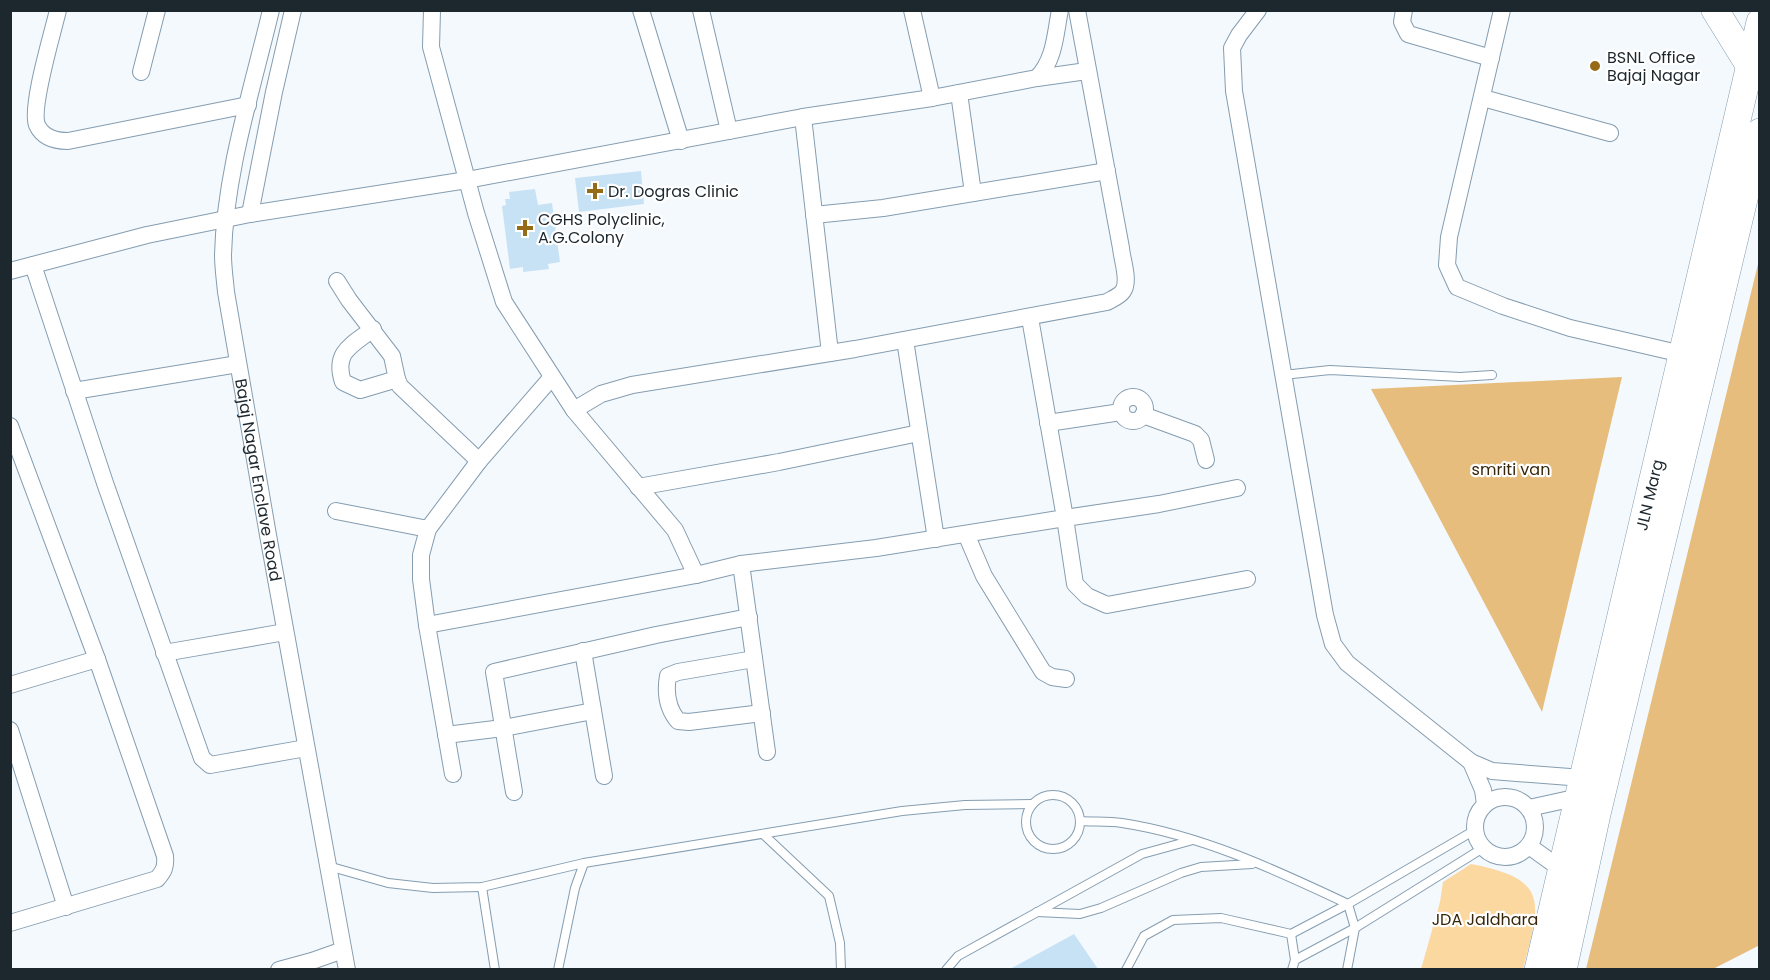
<svg xmlns="http://www.w3.org/2000/svg" width="1770" height="980" font-family="Poppins,sans-serif">
<rect width="100%" height="100%" fill="#f4f9fd"/>
<path fill="#fcd8a1" d="M 1471,864 C 1551,879 1540,903 1523,969 L 1421,969 L 1440,902 L 1443,882 Z"/>
<g fill="#e6bd7d">
<polygon points="1759,260 1759,949 1758,946 1713,969 1586,969"/>
<polygon points="1622,377 1542,712 1371,389"/>
</g>
<g fill="#c8e2f5">
<polygon points="641,171 644,204 579,212 575,178"/>
<polygon points="535,189 538,205 552,203 560,262 548,264 549,269 523,272 523,267 510,269 502,206 506,205 505,199 510,199 509,192"/>
<polygon points="1074,934 1098,969 1010,969"/>
</g>
<g fill="none" stroke-linecap="round" stroke-linejoin="round">
<defs>
<g id="lane">
<polyline points="1283,375 1330,370 1460,377 1492,375"/>
<circle cx="1053" cy="822" r="27"/>
<path d="M 1080,821 C 1094,822 1108,821 1122,823 C 1201,835 1276,870 1348,904 L 1355,928 L 1347,970"/>
<polyline points="763,834 829,896 840,943 841,970"/>
<polyline points="328,866 388,883 433,888 482,887 584,863 902,811 965,805 1032,804"/>
<polyline points="482,887 495,970"/>
<polyline points="1037,912 1080,914 1101,908 1181,873 1201,867 1252,864"/>
<polyline points="1291,934 1295,960 1292,970"/>
<polyline points="1295,960 1355,928 1483,848"/>
<polyline points="558,970 575,888 584,863"/>
<polyline points="946,970 958,956 1142,854 1193,840"/>
<polyline points="1126,970 1144,936 1173,920 1221,918 1291,934 1348,904 1475,830"/>
</g>
<g id="street">
<path d="M 58,10 C 53,32 30,107 37,125 C 43,138 55,141 68,141 L 248,105"/>
<path id="s1" d="M 271,10 C 252,90 225,173 223,255 C 223,268 225,280 226,292 L 268,535 L 347,970"/>
<polyline points="432,10 431,47 476,213 504,302 574,410 675,530 696,575"/>
<polyline points="641,10 681,141"/>
<polyline points="701,10 729,131"/>
<polyline points="912,10 932,98"/>
<polyline points="1258,10 1239,35 1232,48 1234,91 1325,615 1333,644 1347,663 1471,762 1492,771 1583,778"/>
<polyline points="1404,10 1402,22 1408,34 1491,58"/>
<polyline points="1502,10 1449,237 1447,265 1457,287 1503,306 1570,328 1682,354"/>
<polyline points="141,72 157,10"/>
<path d="M 1037,78 C 1055,59 1055,35 1060,10"/>
<polyline points="959,93 973,193"/>
<polyline points="1483,98 1610,133"/>
<polyline points="803,117 830,353"/>
<polyline points="250,214 274,92 293,10"/>
<polyline points="814,215 883,208 1107,171"/>
<polyline points="33,265 105,483 202,758 210,765 306,748"/>
<polyline points="10,271 147,235 250,214 467,180 803,117 932,98 1037,78 1087,71"/>
<polyline points="337,281 349,300 392,356 397,379 400,386 479,461"/>
<path d="M 373,329 C 352,345 333,352 343,382 L 360,390 L 397,379"/>
<polyline points="905,340 936,539"/>
<polyline points="74,391 238,364"/>
<circle cx="1133" cy="409" r="12"/>
<path d="M 574,410 L 601,394 L 632,385 L 855,349 L 1107,302 C 1112,299 1120,296 1123,291 C 1130,281 1122,260 1121,248 L 1077,10"/>
<polyline points="1143,415 1195,434 1201,440 1206,460"/>
<polyline points="1048,423 1121,412"/>
<path d="M 10,426 L 97,659 L 165,856 C 166,867 164,871 157,879 L 10,923"/>
<polyline points="638,487 779,462 919,433"/>
<polyline points="1237,488 1159,504 1065,518 1075,584 1087,596 1107,605 1247,579"/>
<polyline points="336,511 428,529 479,461 552,377"/>
<polyline points="428,529 421,555 421,579 427,625 453,774"/>
<polyline points="966,534 984,576 1043,672 1052,677 1066,679"/>
<polyline points="741,564 767,752"/>
<polyline points="427,625 696,575 741,564 876,548 1065,518 1030,318"/>
<polyline points="583,651 604,776"/>
<polyline points="164,653 285,632"/>
<path d="M 754,659 L 678,672 L 668,676 C 665,693 667,708 678,721 L 689,722 L 762,713"/>
<polyline points="10,685 97,659"/>
<polyline points="10,730 66,907"/>
<polyline points="446,735 503,728 593,711"/>
<polyline points="1471,762 1483,790 1485,804"/>
<polyline points="514,792 494,672 656,635 749,617"/>
<circle cx="1505" cy="827" r="30"/>
<polyline points="1529,808 1579,797"/>
<polyline points="1529,846 1561,869"/>
<polyline points="279,970 312,961 343,950"/>
</g>
<g id="primary">
<polyline points="1715,10 1749,65"/>
<path id="s2" d="M 1538,970 L 1760,22"/>
<polyline points="1563,970 1597,814 1760,132"/>
</g>
</defs>
<use href="#lane" stroke="#859db0" stroke-width="10"/>
<use href="#street" stroke="#859db0" stroke-width="18"/>
<use href="#primary" stroke="#859db0" stroke-width="28"/>
<use href="#lane" stroke="#fff" stroke-width="8"/>
<use href="#street" stroke="#fff" stroke-width="16"/>
<use href="#primary" stroke="#fff" stroke-width="27"/>
</g>
<g fill="#966b18" stroke="#fff" stroke-width="2">
<circle cx="1595" cy="66" r="6"/>
<path d="M592 182h6v6h6v6h-6v6h-6v-6h-6v-6h6z"/>
<path d="M522 219h6v6h6v6h-6v6h-6v-6h-6v-6h6z"/>
</g>
<g text-anchor="middle" dominant-baseline="central" stroke-width="4.5" stroke-linejoin="round" paint-order="stroke">
<g font-size="16" fill="#1d272e" stroke="#fff" text-anchor="start">
<text x="1607" y="57">BSNL Office<tspan x="1607" dy="18">Bajaj Nagar</tspan></text>
<text x="608" y="191">Dr. Dogras Clinic</text>
<text x="538" y="219">CGHS Polyclinic,<tspan x="538" dy="18">A.G.Colony</tspan></text>
</g>
<g font-size="16" fill="#372609" stroke="#fff">
<text x="1511" y="469">smriti van</text>
<text x="1485" y="919">JDA Jaldhara</text>
</g>
<g font-size="16" fill="#1d272e" stroke="#fff">
<text stroke="none"><textPath href="#s1" startOffset="478">Bajaj Nagar Enclave Road</textPath></text>
<text stroke="none"><textPath href="#s2" startOffset="488">JLN Marg</textPath></text>
</g>
</g>
<rect width="1770" height="980" fill="none" stroke="#1d272e" stroke-width="24"/>
</svg>
